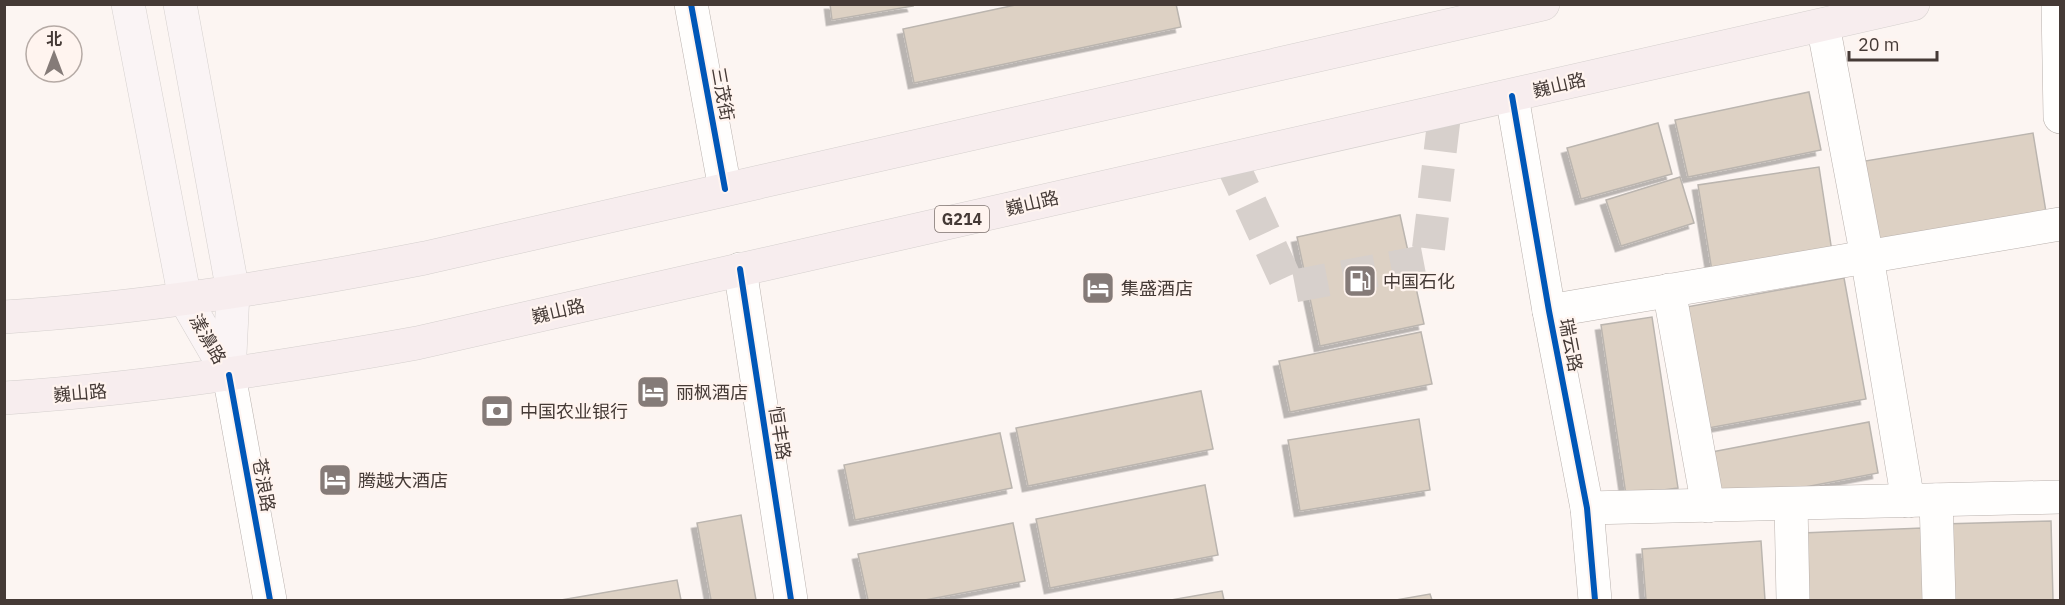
<svg xmlns="http://www.w3.org/2000/svg" width="2065" height="605" font-family="'IBM Plex Sans','Noto Sans SC',sans-serif">
<defs>
<filter id="shadow"><feDropShadow dx="-5.5" dy="5.5" stdDeviation="0" flood-color="#0004"/></filter>
</defs>
<rect width="100%" height="100%" fill="#fcf5f2"/>
<g fill="#ddd1c4" stroke="#bbb5af" stroke-width="1.5" filter="url(#shadow)">
<polygon points="830,4 912,4 913,6 832,20"/>
<polygon points="1020,4 1176,4 1181,27 914,83 903,29"/>
<polygon points="1809,92 1821,150 1688,177 1675,120"/>
<polygon points="1658,123 1672,174 1581,199 1567,148"/>
<polygon points="2033,133 2046,212 1872,241 1859,162"/>
<polygon points="1819,167 1832,252 1712,271 1698,185"/>
<polygon points="1680,177 1694,223 1621,246 1606,200"/>
<polygon points="1400,215 1424,324 1320,346 1297,237"/>
<polygon points="1844,278 1866,399 1703,429 1681,308"/>
<polygon points="1652,317 1678,488 1626,495 1601,325"/>
<polygon points="1421,332 1432,384 1290,412 1279,361"/>
<polygon points="1201,391 1213,449 1028,486 1016,428"/>
<polygon points="1419,419 1430,490 1300,511 1288,440"/>
<polygon points="1869,422 1878,473 1711,505 1701,454"/>
<polygon points="1000,433 1012,488 855,520 844,465"/>
<polygon points="1205,485 1218,555 1050,588 1036,519"/>
<polygon points="741,515 756,600 711,600 697,523"/>
<polygon points="2051,521 2053,600 1944,600 1942,524"/>
<polygon points="1013,523 1025,581 925,600 868,600 858,554"/>
<polygon points="1922,528 1925,600 1805,600 1802,533"/>
<polygon points="1761,541 1765,600 1646,600 1642,549"/>
<polygon points="677,580 681,600 561,600"/>
<polygon points="1222,591 1224,600 1171,600"/>
<polygon points="1430,594 1432,600 1396,600"/>
</g>
<g fill="none" stroke-linecap="round" stroke-linejoin="round">
<polyline stroke="#d7d0cc" stroke-width="33" stroke-dasharray="33 16" stroke-linecap="butt" points="1230,159 1289,287 1427,261 1445,111"/>
<defs>
<g id="minor">
<polyline points="691,4 725,189"/>
<polyline points="2058,4 2060,117"/>
<polyline points="1823,25 1867,257 1908,501"/>
<polyline points="1512,96 1549,311 1587,508 1595,600"/>
<polyline points="740,269 791,600"/>
<polyline points="1669,290 1708,506"/>
<polyline points="1549,311 2060,224"/>
<polyline points="229,375 270,600"/>
<polyline points="1936,500 1939,600"/>
<polyline points="1791,504 1793,600"/>
<polyline points="1587,508 2060,497"/>
</g>
<g id="major">
<polyline points="128,4 185,299 229,375"/>
<polyline points="180,4 233,292 229,375"/>
</g>
<g id="highway">
<path d="M 4,317 C 146,308 286,285 425,258 L 1543,4"/>
<path d="M 4,398 C 143,389 280,368 417,343 L 1913,4"/>
</g>
</defs>
<use href="#minor" stroke="#b9b1ad" stroke-width="34"/>
<use href="#major" stroke="#d5d0ce" stroke-width="34"/>
<use href="#highway" stroke="#d5d0ce" stroke-width="34"/>
<use href="#minor" stroke="#fffefd" stroke-width="33"/>
<use href="#major" stroke="#faf4f5" stroke-width="33"/>
<use href="#highway" stroke="#f7edee" stroke-width="33"/>
<defs>
<g id="cycleway">
<polyline points="691,4 725,189"/>
<polyline points="1512,96 1549,311 1587,508 1595,600"/>
<polyline points="740,269 791,600"/>
<polyline points="229,375 270,600"/>
</g>
</defs>
<use href="#cycleway" stroke="#fff4ef" stroke-width="10"/>
<use href="#cycleway" stroke="#0057b8" stroke-width="6"/>
</g>
<defs>
<symbol id="fuel-square" viewBox="-11 -11 22 22"><rect x="-9" y="-9" width="18" height="18" rx="4" fill="#857b78" stroke="#fff4ef"/><path d="M-5.5-6h7V0h2V4h1.3V-2.5L3-4.5l.8-.8L6-3V5H2.5V1h-1V6h-7ZM-4.2-4.7v3.2H.2V-4.7Z" fill="#fff"/></symbol>
<symbol id="hotel-square" viewBox="-11 -11 22 22"><rect x="-9" y="-9" width="18" height="18" rx="4" fill="#857b78" stroke="#fff4ef"/><path d="M-6-4.5h1.5V1H6V5H4.5V3h-9V5H-6ZM-4 0a1.8 1.8 0 1 1 3.6 0ZM.5 0V-2.5h3Q6-2.5 6 0Z" fill="#fff"/></symbol>
<symbol id="bank-square" viewBox="-11 -11 22 22"><rect x="-9" y="-9" width="18" height="18" rx="4" fill="#857b78" stroke="#fff4ef"/><path d="M-6-4H6V4H-6ZM0-2.3a2.3 2.3 0 1 0 0 4.6a2.3 2.3 0 1 0 0-4.6Z" fill="#fff"/></symbol>
</defs>
<g fill-rule="evenodd">
<use href="#fuel-square" x="1341" y="262" width="38" height="38"/>
<use href="#hotel-square" x="1079" y="269" width="38" height="38"/>
<use href="#hotel-square" x="634" y="373" width="38" height="38"/>
<use href="#bank-square" x="478" y="392" width="38" height="38"/>
<use href="#hotel-square" x="316" y="461" width="38" height="38"/>
</g>
<g text-anchor="middle" dominant-baseline="central" stroke-width="4.5" stroke-linejoin="round" paint-order="stroke">
<rect fill="#fff4ef" stroke="#7d726e" stroke-width="1.5" x="935" y="206" width="54" height="26" rx="4.5"/>
<g font-size="16" font-weight="bold" fill="#453a36">
<text x="962" y="219">G214</text>
</g>
<g font-size="18" fill="#453a36" stroke="#fff4ef">
<text transform="translate(1559 85) rotate(-13)">巍山路</text>
<text transform="translate(723 94) rotate(80)">三茂街</text>
<text transform="translate(1032 203) rotate(-13)">巍山路</text>
<text transform="translate(558 311) rotate(-13)">巍山路</text>
<text transform="translate(208 339) rotate(60)">漾濞路</text>
<text transform="translate(1571 345) rotate(79)">瑞云路</text>
<text transform="translate(80 393) rotate(-5)">巍山路</text>
<text transform="translate(780 433) rotate(81)">恒丰路</text>
<text transform="translate(264 485) rotate(80)">苍浪路</text>
</g>
<g font-size="18" fill="#453a36" stroke="#fff4ef" text-anchor="start">
<text x="1383" y="281">中国石化</text>
<text x="1121" y="288">集盛酒店</text>
<text x="676" y="392">丽枫酒店</text>
<text x="520" y="411">中国农业银行</text>
<text x="358" y="480">腾越大酒店</text>
</g>
</g>
<rect width="2065" height="605" fill="none" stroke="#453a36" stroke-width="12"/>
<g transform="translate(54 54)"><circle r="28" fill="#fff4ef" stroke="#b5aaa5" stroke-width="1.5"/>
<path d="M0-4.5L10 22L0 15L-10 22Z" fill="#857b78"/>
<text y="-9" font-size="16" font-weight="bold" text-anchor="middle" fill="#453a36">北</text>
</g>
<path d="M1849 51v9h88v-9" fill="none" stroke="#453a36" stroke-width="3"/>
<text x="1858" y="51" font-size="18" fill="#453a36" stroke="#fff4ef" stroke-width="4.5" paint-order="stroke">20 m</text>
</svg>
